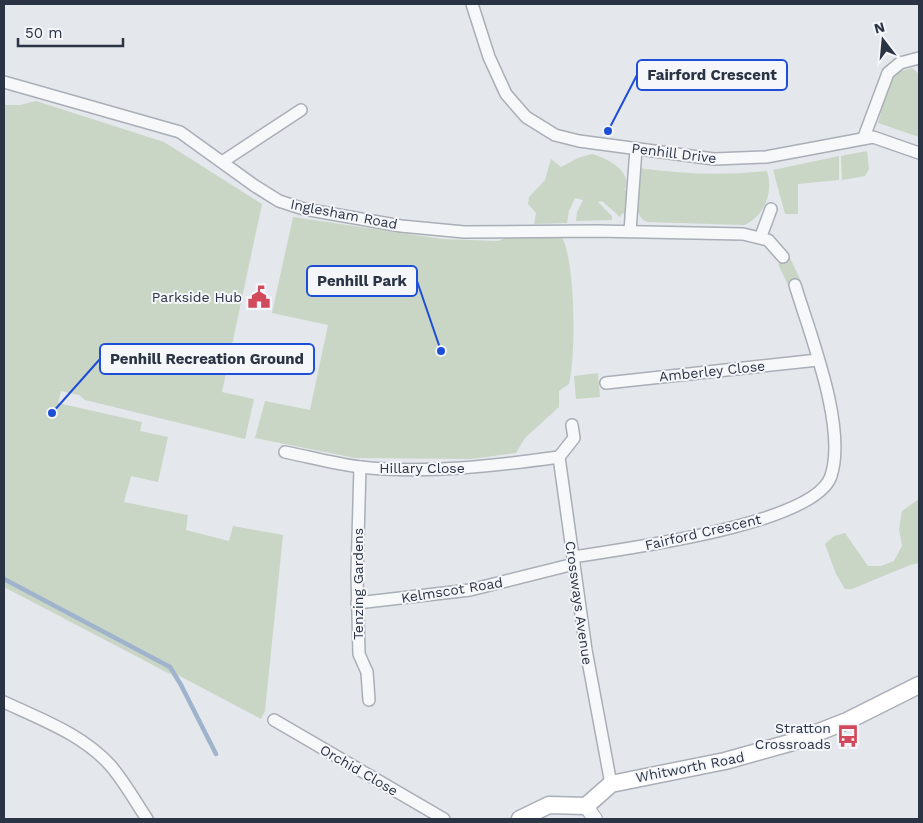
<svg xmlns="http://www.w3.org/2000/svg" width="923" height="823" font-family="'Work Sans',sans-serif">
<rect width="100%" height="100%" fill="#e4e7ec"/>
<g fill="#c9d6c5">
<polygon points="912,68 919,74 919,137 878,123 890,80 900,71"/>
<polygon points="36,101 164,142 262,204 222,392 254,399 245,439 85,400 79,395 61,391 58,403 142,422 140,431 168,437 158,482 131,476 124,502 188,515 186,530 229,541 233,526 283,535 265,711 261,719 172,672 170,674 4,587 4,105 20,105"/>
<polygon points="867,151 869,169 865,176 842,180 841,156"/>
<path d="M 592,154 C 607,158 633,171 625,190 L 627,190 L 625,213 L 622,214 L 620,217 L 602,201 L 598,202 L 612,216 L 612,220 L 576,221 L 577,212 L 583,200 L 575,198 L 569,211 L 567,223 L 534,224 L 536,213 L 528,204 L 529,197 L 545,180 L 551,159 L 561,167 L 578,158 Z"/>
<polygon points="839,156 839,180 798,184 798,214 785,214 773,170"/>
<path d="M 639,168 C 683,174 723,176 767,171 C 774,192 764,217 744,225 L 647,222 C 630,215 638,184 639,168 Z"/>
<path d="M 293,217 L 442,239 L 498,241 L 511,236 L 561,235 C 576,261 576,354 569,384 L 559,391 L 559,407 L 525,438 L 516,453 L 471,459 L 355,458 L 255,438 L 265,401 L 310,410 L 328,325 L 272,313 Z"/>
<polygon points="789,256 801,281 788,285 778,264"/>
<polygon points="598,373 600,397 576,399 574,376"/>
<polygon points="919,499 919,563 910,565 852,589 845,589 836,574 825,544 834,536 845,533 868,566 881,566 894,561 902,546 899,529 902,511"/>
</g>
<g fill="none" stroke-linecap="round" stroke-linejoin="round">
<polyline stroke="#9fb4cc" stroke-width="4.5" points="4,579 170,667 181,685 216,754"/>
<defs>
<g id="minor">
<polyline points="472,4 489,57 506,94 526,117 555,135 579,141 714,159 766,157 873,137 919,153"/>
<polyline points="4,82 180,132 255,186 279,201 304,209 401,226 464,232 596,231 743,234 768,240 783,257"/>
<polyline points="864,137 888,73 900,63 919,58"/>
<polyline points="222,162 301,110"/>
<polyline points="630,231 636,149"/>
<polyline points="761,236 771,209"/>
<polyline points="606,383 818,360"/>
<polyline points="572,425 574,438 559,457 586,650 611,784"/>
<path d="M 285,452 C 310,457 335,464 360,467 C 427,474 494,466 559,457"/>
<polyline points="360,467 357,575 359,654 367,672 369,700"/>
<path d="M 573,557 C 622,549 815,525 831,476 C 847,427 810,334 795,285"/>
<polyline points="357,603 470,590 574,564"/>
<path d="M 4,702 C 40,719 82,734 110,765 C 124,781 135,801 147,819"/>
<polyline points="274,720 444,819"/>
</g>
<polyline id="tertiary" points="586,806 595,819"/>
<polyline id="secondary" points="520,819 549,805 586,806 611,784 725,761 793,742 847,721 919,685"/>
</defs>
<use href="#minor" stroke="#a9aeb7" stroke-width="14"/>
<use href="#tertiary" stroke="#a9aeb7" stroke-width="16"/>
<use href="#secondary" stroke="#a9aeb7" stroke-width="19"/>
<use href="#minor" stroke="#f7f8fa" stroke-width="11"/>
<use href="#tertiary" stroke="#f7f8fa" stroke-width="14"/>
<use href="#secondary" stroke="#fff" stroke-width="16"/>
</g>
<defs>
<symbol id="civic-bare" viewBox="-9 -9 18 18"><path d="M-.6-6.5H3V-4.5H.6V-3L4-1V1h2V6H-6V1h2V-1L-.6-3ZM-1.2 2.5V6h2.4V2.5Z" fill="#d1495b" stroke="#f4f6f9" stroke-width="2.5" paint-order="stroke"/></symbol>
<symbol id="bus-bare" viewBox="-9 -9 18 18"><path d="M-5-6H5V4H4V6H2V4H-2V6H-4V4H-5ZM-3.5-4V0h7V-4ZM-3.5 1.2v1.5H-2V1.2ZM2 1.2v1.5H3.5V1.2Z" fill="#d1495b" stroke="#f4f6f9" stroke-width="2.5" paint-order="stroke"/></symbol>
</defs>
<g fill-rule="evenodd">
<use href="#civic-bare" x="243" y="281" width="32" height="32"/>
<use href="#bus-bare" x="832" y="720" width="32" height="32"/>
</g>
<g text-anchor="middle" dominant-baseline="central" stroke-width="4" stroke-linejoin="round" paint-order="stroke">
<g font-size="14" fill="#2b3445" stroke="#f4f6f9">
<text transform="translate(674 153) rotate(7)">Penhill Drive</text>
<text transform="translate(344 214) rotate(11)">Inglesham Road</text>
<text transform="translate(712 371) rotate(-6)">Amberley Close</text>
<text x="422" y="468">Hillary Close</text>
<text transform="translate(703 532) rotate(-13)">Fairford Crescent</text>
<text transform="translate(358 584) rotate(-90)">Tenzing Gardens</text>
<text transform="translate(452 590) rotate(-9)">Kelmscot Road</text>
<text transform="translate(579 603) rotate(82)">Crossways Avenue</text>
<text transform="translate(690 767) rotate(-11)">Whitworth Road</text>
<text transform="translate(359 770) rotate(30)">Orchid Close</text>
</g>
<g font-size="14" fill="#2b3445" stroke="#f4f6f9" text-anchor="end">
<text x="242" y="297">Parkside Hub</text>
<text x="831" y="728">Stratton<tspan x="831" dy="16">Crossroads</tspan></text>
</g>
</g>
<path fill="none" stroke="#1d4ed8" stroke-width="2" d="M608 131L637 75M441 351L417 281M52 413L100 359"/>
<g fill="#1d4ed8" stroke="#f4f6f9" stroke-width="2">
<circle cx="608" cy="131" r="5"/>
<circle cx="441" cy="351" r="5"/>
<circle cx="52" cy="413" r="5"/>
</g>
<g fill="#f4f6f9" stroke="#1d4ed8" stroke-width="2">
<rect x="637" y="60" width="150" height="30" rx="5"/>
<rect x="307" y="266" width="110" height="30" rx="5"/>
<rect x="100" y="344" width="214" height="30" rx="5"/>
</g>
<g font-size="15" text-anchor="middle" font-weight="bold" fill="#2b3445">
<text x="712" y="80">Fairford Crescent</text>
<text x="362" y="286">Penhill Park</text>
<text x="207" y="364">Penhill Recreation Ground</text>
</g>
<rect width="923" height="823" fill="none" stroke="#2b3445" stroke-width="10"/>
<g transform="translate(883 40) rotate(344)" stroke="#f4f6f9" stroke-width="4" paint-order="stroke">
<path d="M0-4L9 19L0 12L-9 19Z" fill="#2b3445"/>
<text y="-8" font-size="14" font-weight="bold" text-anchor="middle" fill="#2b3445">N</text>
</g>
<path d="M18 38v8h105v-8" fill="none" stroke="#2b3445" stroke-width="2.5"/>
<text x="25" y="38" font-size="15" fill="#2b3445" stroke="#f4f6f9" stroke-width="4" paint-order="stroke">50 m</text>
</svg>
